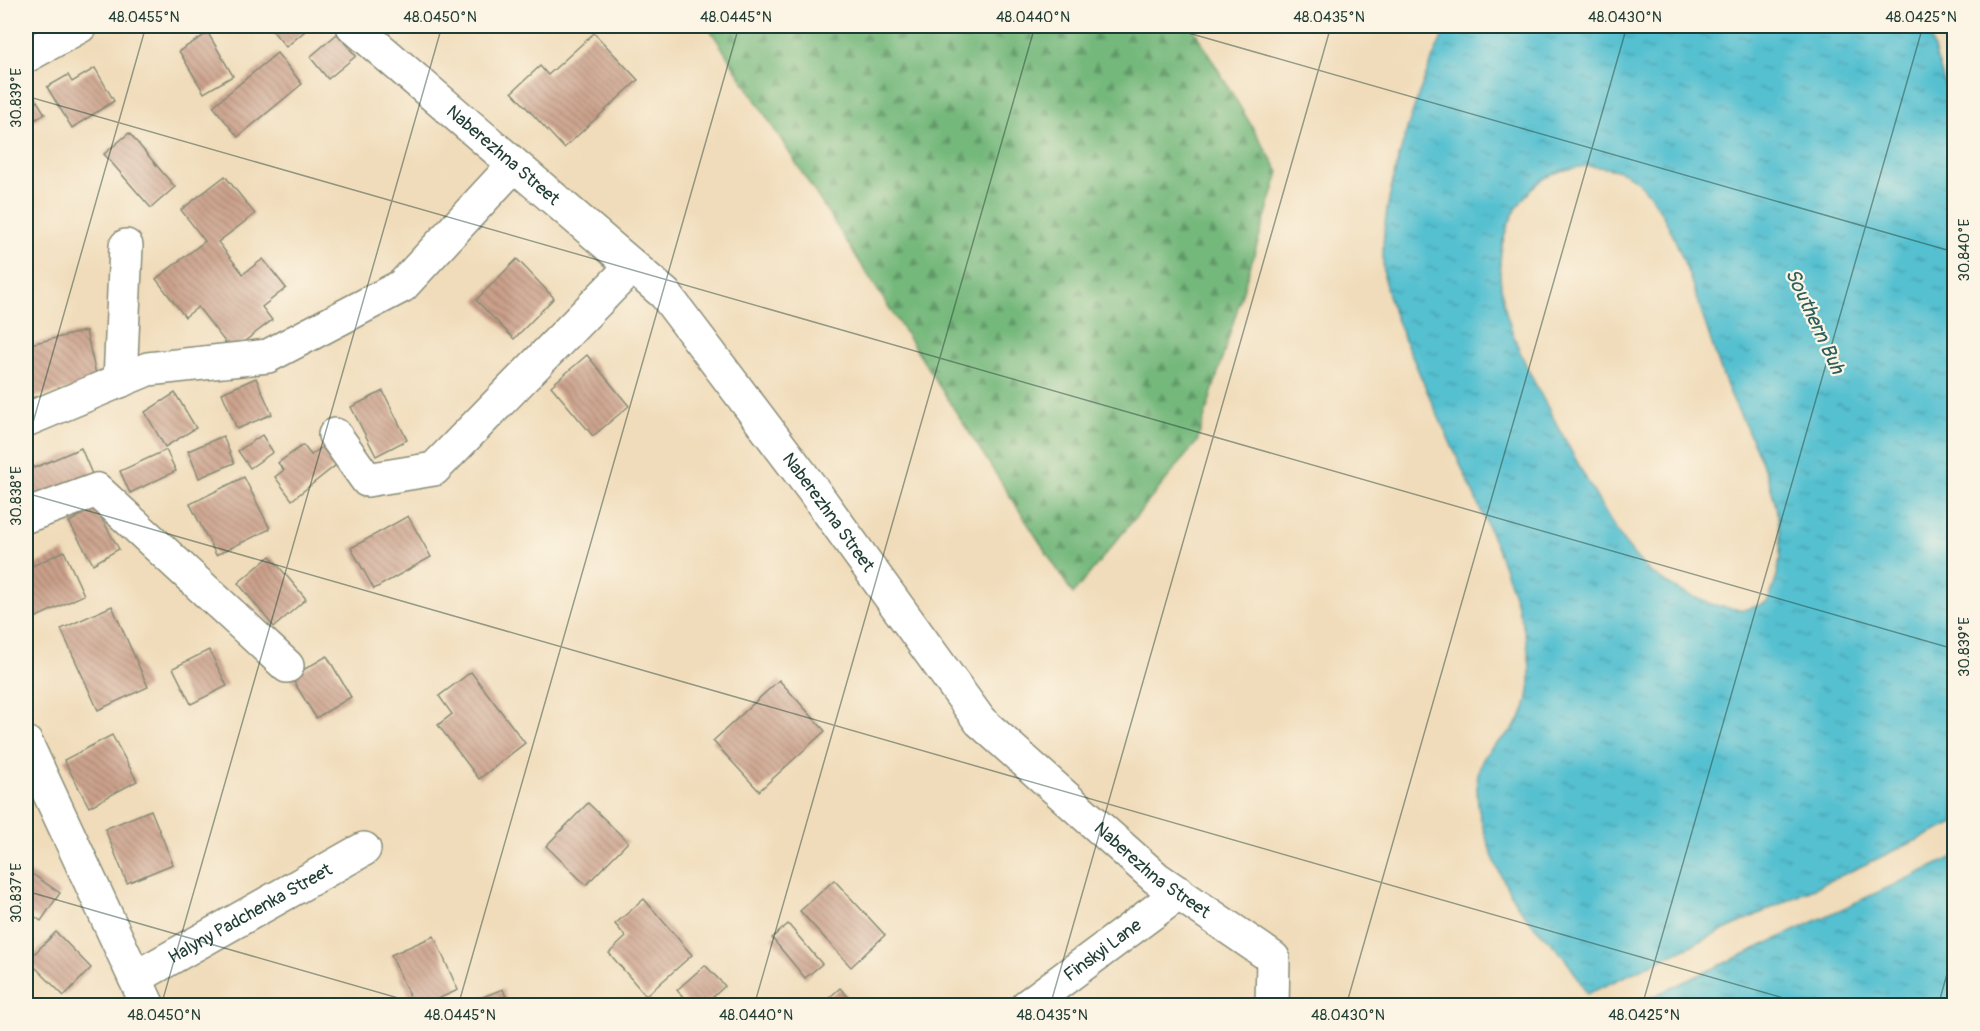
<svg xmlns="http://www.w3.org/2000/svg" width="1980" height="1031" font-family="Pangolin,sans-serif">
<defs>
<pattern id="forest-firs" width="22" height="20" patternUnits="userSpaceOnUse" patternTransform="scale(1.5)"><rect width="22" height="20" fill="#74b87b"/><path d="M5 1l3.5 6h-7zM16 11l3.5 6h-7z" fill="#5f9766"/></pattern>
<pattern id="water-ripples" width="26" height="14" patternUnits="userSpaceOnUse" patternTransform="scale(1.5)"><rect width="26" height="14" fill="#55c0d0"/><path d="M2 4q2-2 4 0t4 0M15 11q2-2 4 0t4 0" fill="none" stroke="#469daa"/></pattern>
<pattern id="building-back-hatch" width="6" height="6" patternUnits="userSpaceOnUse" patternTransform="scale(1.5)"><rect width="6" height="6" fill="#cba08a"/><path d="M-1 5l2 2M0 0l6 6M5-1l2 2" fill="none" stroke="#a48472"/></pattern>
</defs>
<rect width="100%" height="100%" fill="#fcf5e5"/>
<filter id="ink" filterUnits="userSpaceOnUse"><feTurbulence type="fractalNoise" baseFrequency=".0167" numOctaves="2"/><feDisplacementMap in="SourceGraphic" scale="12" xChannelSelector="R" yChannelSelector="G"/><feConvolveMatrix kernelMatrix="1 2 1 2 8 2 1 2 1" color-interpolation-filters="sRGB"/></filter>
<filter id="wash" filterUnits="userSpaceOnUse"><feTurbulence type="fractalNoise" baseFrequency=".008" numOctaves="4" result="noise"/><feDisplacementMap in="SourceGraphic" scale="24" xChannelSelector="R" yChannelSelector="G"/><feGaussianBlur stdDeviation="1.35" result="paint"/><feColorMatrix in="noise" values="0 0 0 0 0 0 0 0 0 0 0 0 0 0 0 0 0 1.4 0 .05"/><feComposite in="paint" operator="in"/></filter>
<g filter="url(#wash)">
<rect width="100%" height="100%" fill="#f0dcba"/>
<polygon fill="url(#forest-firs)" stroke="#4a7a58" stroke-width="1.5" points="708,26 1192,26 1279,172 1197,442 1073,594"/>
<g fill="url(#water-ripples)" stroke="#3a7e82" stroke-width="1.5" fill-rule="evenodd">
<path d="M 1447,26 L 1927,26 L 1954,114 L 1954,823 L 1587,994 C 1579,980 1571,965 1561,954 C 1546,936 1528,922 1515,902 C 1495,868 1465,800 1482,761 C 1488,748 1501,741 1511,731 C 1536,705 1532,663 1524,630 C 1502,543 1453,454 1418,370 C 1407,345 1394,318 1387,291 C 1369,221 1417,90 1447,26 ZM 1587,166 C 1607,168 1623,168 1638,182 C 1681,221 1704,331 1727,386 C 1745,429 1771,470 1778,518 C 1783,547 1781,575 1767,602 C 1761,604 1753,608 1746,609 C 1716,611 1677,591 1653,574 C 1622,551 1587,480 1568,445 C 1533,378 1469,283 1517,208 C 1536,178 1553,170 1587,166 Z"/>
<polygon points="1954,857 1954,1005 1634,1005"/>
</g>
<g id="blocks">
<g fill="url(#building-back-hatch)">
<polygon points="275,26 311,26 286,47 271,29"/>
<polygon points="208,33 233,76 204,93 179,51"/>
<polygon points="594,33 638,80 564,148 512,92 540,66 548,75"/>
<polygon points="337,34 356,56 328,79 310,57"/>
<polygon points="277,53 302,84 238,137 213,106"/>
<polygon points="95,68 114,101 72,128 47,87 68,75 72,82"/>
<polygon points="26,83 45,114 26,125"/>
<polygon points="129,133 175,187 151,208 104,154"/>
<polygon points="225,176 255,214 218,242 243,274 263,259 286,288 262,307 272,320 232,351 198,307 185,317 156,279 205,241 181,210"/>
<polygon points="517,259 554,298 514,339 476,300"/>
<polygon points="86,331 98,383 26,399 26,345"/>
<polygon points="587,355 629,406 593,436 551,386"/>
<polygon points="256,378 272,414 237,429 222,393"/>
<polygon points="383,391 407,440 376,456 351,407"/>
<polygon points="175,393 196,428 165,447 145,412"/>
<polygon points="262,435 273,452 250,468 238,451"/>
<polygon points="223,436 234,463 199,478 188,451"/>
<polygon points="303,445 311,455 322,447 336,465 292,500 275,477 284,470 278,463"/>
<polygon points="81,448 94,479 26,509 26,449 34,468"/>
<polygon points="166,450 176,471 130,493 120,471"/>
<polygon points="244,477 270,529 216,555 190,504"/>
<polygon points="95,507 119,549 93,564 69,522"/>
<polygon points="408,516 431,557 374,589 351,548"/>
<polygon points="64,551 84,595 26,622 26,569"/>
<polygon points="270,556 306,599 274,627 238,583"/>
<polygon points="112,606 148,687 98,710 61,629"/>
<polygon points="209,650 227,686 191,704 173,668"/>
<polygon points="327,656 351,697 316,718 291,677"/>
<polygon points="471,672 525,743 479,779 438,725 452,714 439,696"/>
<polygon points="779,680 825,731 759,791 713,741"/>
<polygon points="112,735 137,781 89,807 64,760"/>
<polygon points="588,803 628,842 586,885 546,846"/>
<polygon points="151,810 173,864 127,883 105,829"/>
<polygon points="26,870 60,893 41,921 26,910"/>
<polygon points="834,880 885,935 851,967 800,911"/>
<polygon points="644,899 692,955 646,996 609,953 626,937 615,924"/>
<polygon points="788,924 822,964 805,978 772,938"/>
<polygon points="56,932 91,968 64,996 28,960"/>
<polygon points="434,936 458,990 422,1006 414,1006 391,955"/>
<polygon points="705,965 725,986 703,1006 691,1006 677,990"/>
<polygon points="840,988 856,1006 820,1006"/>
<polygon points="503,989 509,1006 462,1006 462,1005"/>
</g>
</g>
</g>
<g filter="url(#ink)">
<use href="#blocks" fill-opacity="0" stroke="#888c77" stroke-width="1.5"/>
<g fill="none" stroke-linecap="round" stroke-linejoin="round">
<defs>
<g id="minor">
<path id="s1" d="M 353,26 L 665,294 L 813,490 L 980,721 L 1156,878 L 1273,958 L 1272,1006"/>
<polyline points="26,56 80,26"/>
<polyline points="120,381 126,246"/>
<polyline points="26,420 148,369 268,356 402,286 514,165"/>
<polyline points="335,435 367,480 434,469 632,266"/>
<polyline points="26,516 97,490 287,666"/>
<polyline points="26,743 148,1006"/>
<path id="s2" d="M 135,978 L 364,849"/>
<path id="s3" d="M 1027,1006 L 1179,893"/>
</g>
</defs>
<use href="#minor" stroke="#888c77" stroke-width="36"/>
<use href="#minor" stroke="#fff" stroke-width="33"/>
</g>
</g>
<path fill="none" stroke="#1f3d34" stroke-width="1.5" stroke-opacity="0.45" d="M 1164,26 L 1954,252M 26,96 L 1954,649M 26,447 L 146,26M 26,493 L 1811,1006M 26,891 L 426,1006M 161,1006 L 442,26M 458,1006 L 739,26M 754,1006 L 1035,26M 1050,1006 L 1331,26M 1346,1006 L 1627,26M 1642,1006 L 1923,26M 1938,1006 L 1954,949"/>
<g text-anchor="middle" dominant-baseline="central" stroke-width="4.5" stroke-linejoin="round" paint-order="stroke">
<g font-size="18" fill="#1f3d34" stroke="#fcf5e5">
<text stroke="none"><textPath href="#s1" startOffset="198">Naberezhna Street</textPath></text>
<text stroke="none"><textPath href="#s1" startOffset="684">Naberezhna Street</textPath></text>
<text stroke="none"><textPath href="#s1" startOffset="1170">Naberezhna Street</textPath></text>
<text stroke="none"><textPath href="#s2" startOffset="132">Halyny Padchenka Street</textPath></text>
<text stroke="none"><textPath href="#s3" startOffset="94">Finskyi Lane</textPath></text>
</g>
<g font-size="20" font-style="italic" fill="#2c5e5b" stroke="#fcf5e5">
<text transform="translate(1815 321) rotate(65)">Southern Buh</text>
</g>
</g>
<rect width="1980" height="1031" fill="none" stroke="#fcf5e5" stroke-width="66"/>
<rect x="33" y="33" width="1914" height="965" fill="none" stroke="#1f3d34" stroke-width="2"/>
<g font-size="15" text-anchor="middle" fill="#1f3d34">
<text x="144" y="22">48.0455°N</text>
<text x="440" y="22">48.0450°N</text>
<text x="736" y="22">48.0445°N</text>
<text x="1033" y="22">48.0440°N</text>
<text x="1329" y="22">48.0435°N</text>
<text x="1625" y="22">48.0430°N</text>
<text x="1921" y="22">48.0425°N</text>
<text transform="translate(16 98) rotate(-90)" y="5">30.839°E</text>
<text transform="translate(1964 250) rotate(-90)" y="5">30.840°E</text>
<text transform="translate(16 496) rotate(-90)" y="5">30.838°E</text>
<text transform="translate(1964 647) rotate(-90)" y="5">30.839°E</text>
<text transform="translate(16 893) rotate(-90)" y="5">30.837°E</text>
<text x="164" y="1020">48.0450°N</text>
<text x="460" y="1020">48.0445°N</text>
<text x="756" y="1020">48.0440°N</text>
<text x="1052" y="1020">48.0435°N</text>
<text x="1348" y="1020">48.0430°N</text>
<text x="1644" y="1020">48.0425°N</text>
</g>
</svg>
